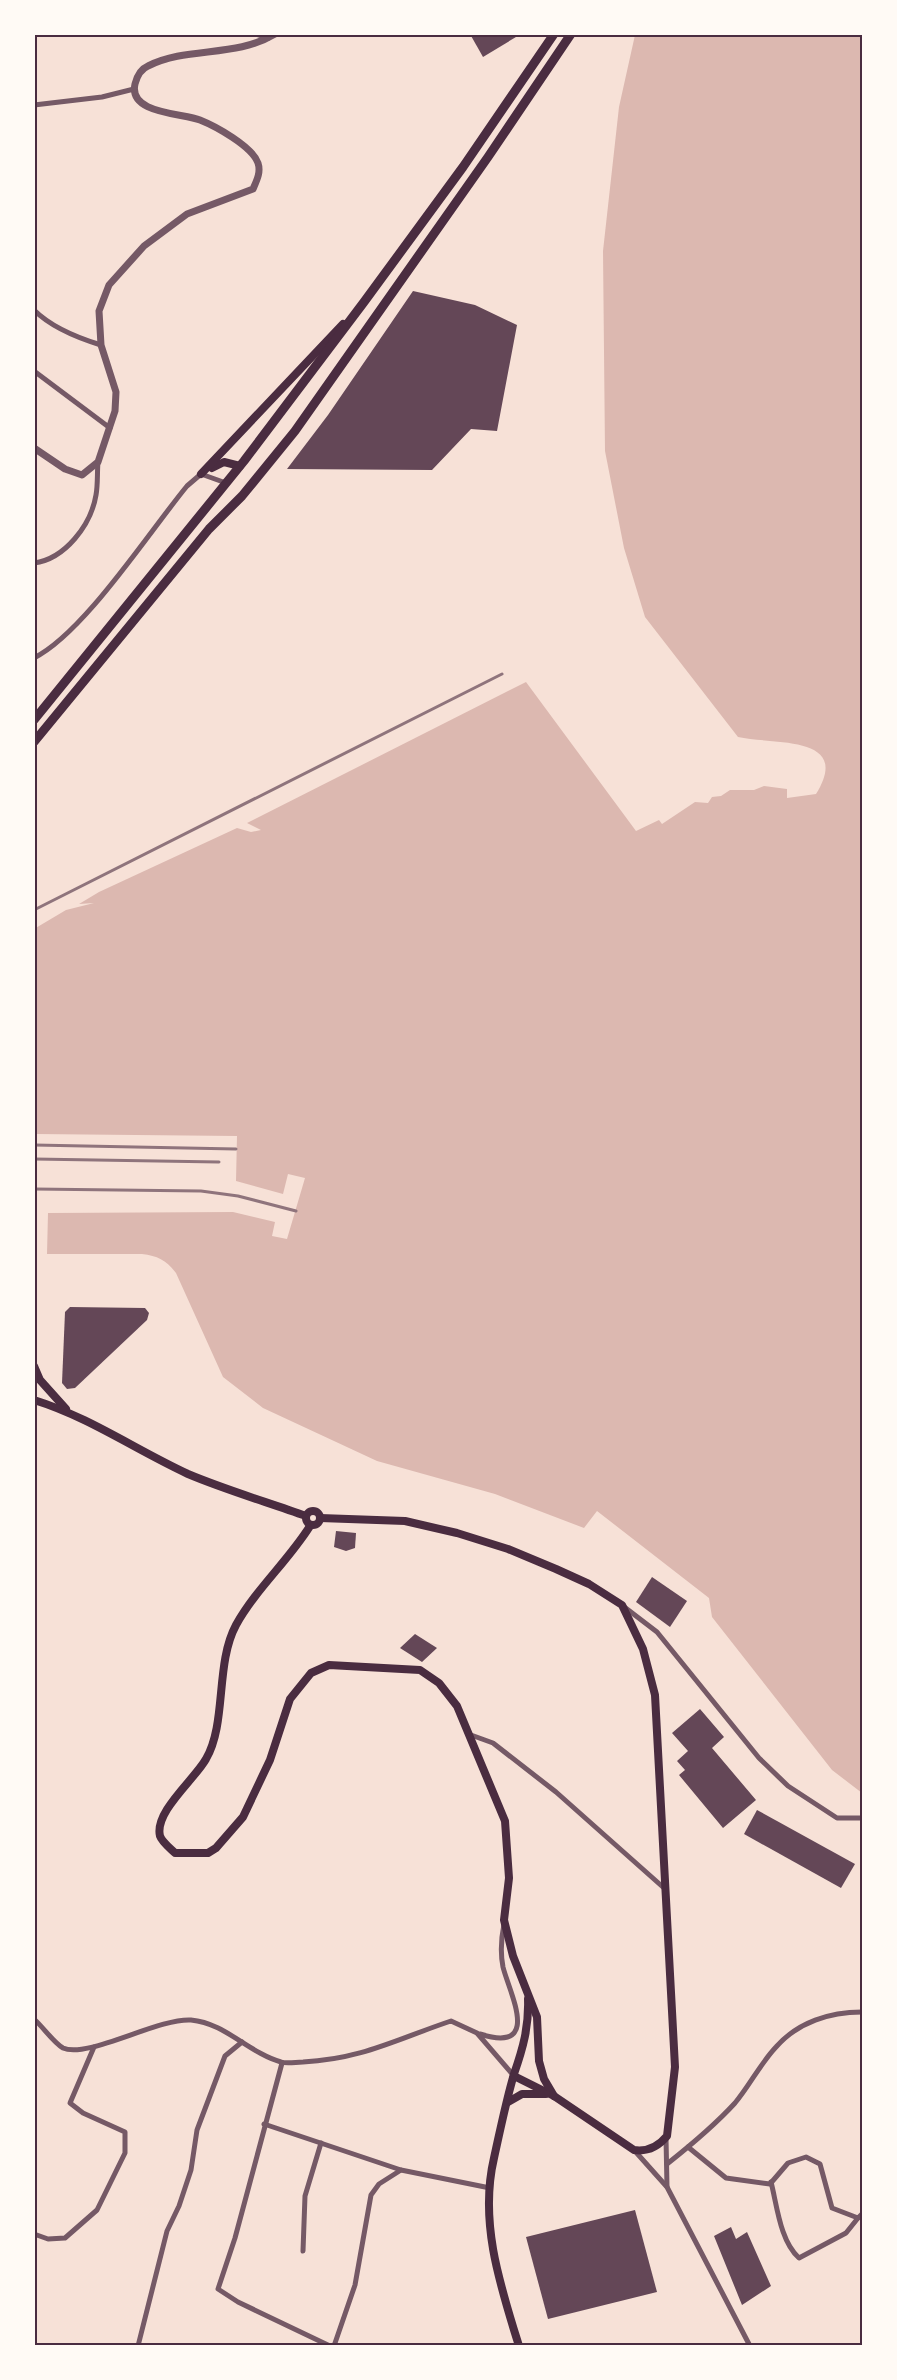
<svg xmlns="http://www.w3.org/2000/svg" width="897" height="2380" font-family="'Golos Text',sans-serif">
<rect width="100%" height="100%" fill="#f7e1d7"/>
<path fill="#dcb8b0" d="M 635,35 L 862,35 L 862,1793 L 832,1770 L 712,1617 L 709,1598 L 597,1511 L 584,1528 L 495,1494 L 377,1461 L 263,1408 L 223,1377 L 176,1273 C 166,1260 158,1256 142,1254 L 47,1254 L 48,1213 L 233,1212 L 275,1222 L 272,1236 L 287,1239 L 305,1178 L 288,1174 L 283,1194 L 236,1181 L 237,1136 L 35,1134 L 34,929 L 66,910 L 94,903 L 79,904 L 99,892 L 237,828 L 251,832 L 261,830 L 247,823 L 526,682 L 636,831 L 659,820 L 662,824 L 695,802 L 708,803 L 712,797 L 721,796 L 730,790 L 754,790 L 764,786 L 787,789 L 787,798 L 816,794 C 853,734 773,745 738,737 L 645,617 L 624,548 L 605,451 L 603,251 L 619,107 Z"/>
<g fill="#644757">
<polygon points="470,34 521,34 483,57"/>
<polygon points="413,291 475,305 517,325 497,431 471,429 432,470 287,469 328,415"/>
<polygon points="70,1307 145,1308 149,1313 147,1320 75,1388 67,1389 62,1383 65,1312"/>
<polygon points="336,1531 356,1533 355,1548 346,1551 334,1547"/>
<polygon points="652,1577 687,1601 670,1627 636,1602"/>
<polygon points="415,1634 437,1648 422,1662 400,1648"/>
<polygon points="700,1709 724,1737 712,1748 756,1800 723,1828 679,1775 685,1770 677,1761 688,1751 672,1733"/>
<polygon points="757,1810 855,1864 841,1888 744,1834"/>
<polygon points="635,2210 657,2292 548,2319 526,2237"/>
<polygon points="731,2227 736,2239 747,2232 771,2286 742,2305 714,2236"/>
</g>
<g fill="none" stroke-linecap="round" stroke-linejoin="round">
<g stroke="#755966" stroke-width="5">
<polyline points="256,34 269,38"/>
<polyline points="34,105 102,97 134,89"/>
<path d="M 34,310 C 51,327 78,338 101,345"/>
<polyline points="34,371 110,428"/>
<path d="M 34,563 C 65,559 91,525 96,495 C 98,484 97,473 98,462"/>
<path d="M 34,658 C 84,633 149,532 187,486 L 201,474 L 226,483"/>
<polyline points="623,1606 657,1632 759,1758 788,1786 837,1818 862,1818"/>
<polyline points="471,1735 493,1743 556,1792 664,1888"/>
<path d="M 34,2019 C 43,2027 54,2043 63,2048 C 87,2059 158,2018 191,2020 C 225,2023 249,2053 281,2062 C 287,2064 296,2062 303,2062 C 362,2059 397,2039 451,2021 L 477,2033 L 514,2076"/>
<path d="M 480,2034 C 543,2054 509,1992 503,1967 C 500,1952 501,1939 504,1924"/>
<polyline points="282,2063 235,2238 218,2289 238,2302 330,2346"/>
<polyline points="264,2124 401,2170"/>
<polyline points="666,2138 667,2187"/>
<polyline points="688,2147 726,2178 770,2184 788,2163 806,2157 820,2164 832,2208 858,2218 862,2214"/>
<polyline points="634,2150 667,2187 750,2346"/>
<path d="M 667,2164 C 691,2145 714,2126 735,2103 C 750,2085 760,2064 776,2047 C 798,2022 830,2012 862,2012"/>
<path d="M 771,2182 C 777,2205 780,2241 799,2258 L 846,2233 L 858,2218"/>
<polyline points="34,2234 48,2239 65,2238 97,2210 125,2153 125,2132 83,2113 70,2103 94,2047"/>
<polyline points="303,2251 305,2196 321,2143"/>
<polyline points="138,2346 167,2231 179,2206 191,2170 197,2130 225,2056 242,2042"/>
<polyline points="334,2346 355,2285 371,2195 379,2184 401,2170 490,2188"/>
</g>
<path stroke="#755966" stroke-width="7" d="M 34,448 L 65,469 L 82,475 L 98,462 L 115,411 L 116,392 L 101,345 L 99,311 L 109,285 L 144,246 L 187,214 L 253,189 C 257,180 261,172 258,163 C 252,146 215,126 200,120 C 183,113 128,114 135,84 C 137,76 141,69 148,66 C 188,46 235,58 275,34"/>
<g stroke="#4a2c40" stroke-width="8">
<polyline points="34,1366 40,1380 66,1409"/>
<path d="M 34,1400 C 89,1417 136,1450 188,1474 C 226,1490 267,1502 306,1516"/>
<circle cx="313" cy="1518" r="7"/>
<path d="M 320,1518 L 405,1521 L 457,1533 L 508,1549 L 556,1569 L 589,1584 L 622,1605 L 643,1649 L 655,1695 L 675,2067 L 667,2136 C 658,2147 648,2152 634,2150 L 554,2096 L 514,2076"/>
<path d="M 310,1526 C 288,1561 256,1589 236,1625 C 215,1664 227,1723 206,1759 C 195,1779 154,1812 160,1836 C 162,1842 170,1848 175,1853 L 208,1853 L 216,1848 L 243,1817 L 270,1760 L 290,1699 L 311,1673 L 329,1665 L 420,1670 L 439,1683 L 457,1706 L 505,1821 L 509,1878 L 504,1920 L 513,1956 L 537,2017 L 539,2061 L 544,2079 L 554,2096"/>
<polyline points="508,2102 522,2094 546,2094"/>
<path d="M 519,2346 C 500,2285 479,2222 494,2158 C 500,2131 506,2101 514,2074 C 523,2048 529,2027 528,1999"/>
</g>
<g stroke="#4a2c40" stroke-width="8">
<polyline points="212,468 224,462 240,466"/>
<polyline points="201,474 343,324"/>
</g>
<g stroke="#4a2c40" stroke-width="9">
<polyline points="34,720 244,461 364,302 463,167 554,34"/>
<polyline points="34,742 209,529 242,496 295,431 488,157 571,34"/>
</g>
<g stroke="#8f747c" stroke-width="3">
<polyline points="34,910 502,674"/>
<polyline points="34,1145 236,1149"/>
<polyline points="34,1159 219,1162"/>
<polyline points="34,1189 201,1191 238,1196 296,1211"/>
</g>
</g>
<rect width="897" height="2380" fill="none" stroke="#fffaf5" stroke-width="72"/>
<rect x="36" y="36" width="825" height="2308" fill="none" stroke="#4a2c40" stroke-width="2"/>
</svg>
